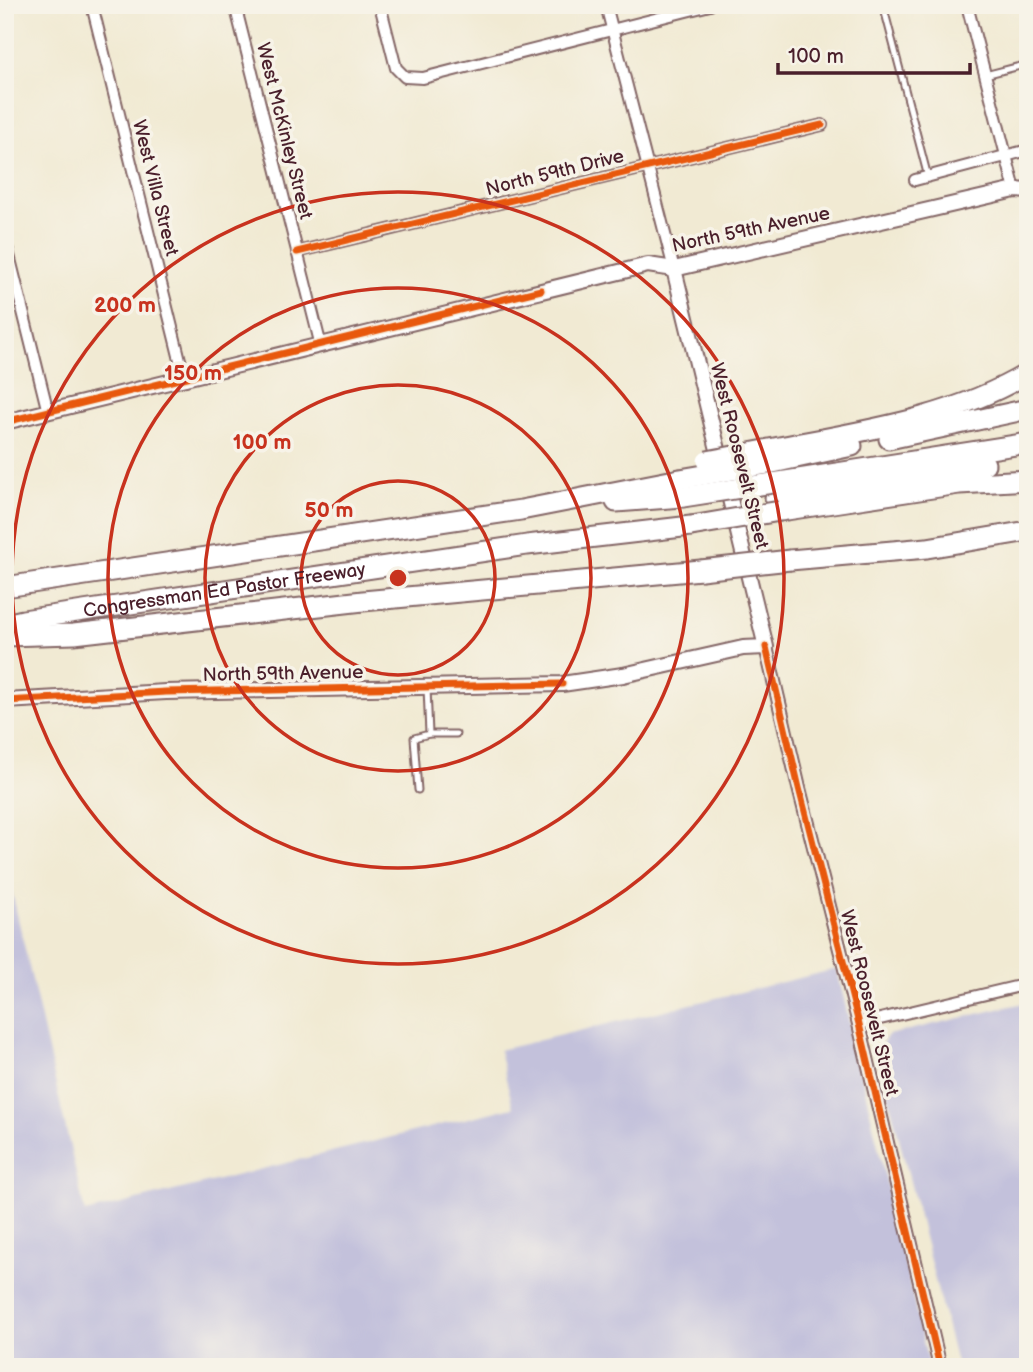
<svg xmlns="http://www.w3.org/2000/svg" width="1033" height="1372" font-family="'Balsamiq Sans',sans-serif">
<rect width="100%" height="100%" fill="#f7f3e8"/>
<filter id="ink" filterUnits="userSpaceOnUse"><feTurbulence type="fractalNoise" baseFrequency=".0143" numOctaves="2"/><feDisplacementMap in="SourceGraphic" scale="14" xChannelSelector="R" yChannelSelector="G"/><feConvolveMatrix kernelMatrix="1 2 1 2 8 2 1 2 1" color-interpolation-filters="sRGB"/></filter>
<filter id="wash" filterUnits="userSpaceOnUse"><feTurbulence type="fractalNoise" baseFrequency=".00686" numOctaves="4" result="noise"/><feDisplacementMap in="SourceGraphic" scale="28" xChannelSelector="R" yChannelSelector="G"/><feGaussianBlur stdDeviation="1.57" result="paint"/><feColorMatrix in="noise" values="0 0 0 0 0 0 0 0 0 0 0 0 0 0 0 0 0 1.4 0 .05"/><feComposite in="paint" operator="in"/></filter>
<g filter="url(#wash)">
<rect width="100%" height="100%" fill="#f1ead3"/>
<g fill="#c3c1db">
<polygon points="5,861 85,1213 513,1107 499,1050 837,969 929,1367 5,1367"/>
<polygon points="1028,1002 1028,1367 957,1367 877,1051 888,1035"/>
</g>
</g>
<g filter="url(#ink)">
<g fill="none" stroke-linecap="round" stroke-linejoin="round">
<defs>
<g id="service">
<polyline points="883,5 928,177"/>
<polyline points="985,75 1028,64"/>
<polyline points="429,734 456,734"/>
<polyline points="418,790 414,738 429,734 427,688"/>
</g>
<g id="minor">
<polyline points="92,5 185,380"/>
<polyline points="235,5 321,346"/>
<polyline points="380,5 396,68 405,77 423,78 710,5"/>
<polyline points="606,5 674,269"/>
<polyline points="967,5 1015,190"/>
<polyline points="915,180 1028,150"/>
<polyline points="5,239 48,412"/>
<polyline points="297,252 822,125"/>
<polyline points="859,1024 1028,984"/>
</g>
<polyline id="tertiary" points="766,647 799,788 859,1024 940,1367"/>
<g id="secondary">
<polyline points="5,422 648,265 674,269 1015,190 1028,191"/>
<polyline points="5,701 166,692 562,684 623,675 743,648 766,647 674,269"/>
</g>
<g id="motorway">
<polyline points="889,439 1028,409"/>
<path d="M 765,450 C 855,432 948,421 1028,373"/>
<polyline points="768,464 852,446"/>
<polyline points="773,483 1028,443"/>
<polyline points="775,498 985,464"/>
<polyline points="616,502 683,497"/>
<polyline points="780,511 959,484 1028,480"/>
<polyline points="790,560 927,548 1028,531"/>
<polyline points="5,587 521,510 680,479"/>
<path id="s1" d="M 5,624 L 23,620 L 527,545 L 691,526"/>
<polyline points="5,636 74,634 363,601 701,570"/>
</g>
</defs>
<use href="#service" stroke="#846666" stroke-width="9"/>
<use href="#minor" stroke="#846666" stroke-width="14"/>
<use href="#tertiary" stroke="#846666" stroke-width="16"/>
<use href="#secondary" stroke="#846666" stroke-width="18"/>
<use href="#motorway" stroke="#846666" stroke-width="23"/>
<use href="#service" stroke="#fff" stroke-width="5"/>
<use href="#minor" stroke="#fff" stroke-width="10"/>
<use href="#tertiary" stroke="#fff" stroke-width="12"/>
<use href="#secondary" stroke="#fff" stroke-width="14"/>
<use href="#motorway" stroke="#fff" stroke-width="19"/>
<defs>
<g id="motorway-bridge">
<polyline points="707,461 765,450"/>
<polyline points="680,479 768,464"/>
<polyline points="683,497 773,483"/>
<polyline points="691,526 780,511"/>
<polyline points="701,570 790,560"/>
</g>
</defs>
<use href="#motorway-bridge" stroke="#846666" stroke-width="23" stroke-linecap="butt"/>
<use href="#motorway-bridge" stroke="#fff" stroke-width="19"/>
<defs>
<g id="cycleway">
<polyline points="297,252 822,125"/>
<polyline points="5,422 541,290"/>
<polyline points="766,647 799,788 859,1024 940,1367"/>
<polyline points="5,701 166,692 562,684"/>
</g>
</defs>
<use href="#cycleway" stroke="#f7f3e8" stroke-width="11"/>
<use href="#cycleway" stroke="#e8590c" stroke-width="7"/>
</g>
</g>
<g fill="none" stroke="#c8321e" stroke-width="3.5">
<circle cx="398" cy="578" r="97"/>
<circle cx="398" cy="578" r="193"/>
<circle cx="398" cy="578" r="290"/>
<circle cx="398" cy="578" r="386"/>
</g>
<g text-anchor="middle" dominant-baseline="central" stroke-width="7" stroke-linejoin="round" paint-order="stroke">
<g font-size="19" fill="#4a1f2b" stroke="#f7f3e8">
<text transform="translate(284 131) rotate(76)">West McKinley Street</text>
<text transform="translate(555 173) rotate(-14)">North 59th Drive</text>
<text transform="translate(155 188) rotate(76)">West Villa Street</text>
<text transform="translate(751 230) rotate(-12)">North 59th Avenue</text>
<text transform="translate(739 456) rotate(76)">West Roosevelt Street</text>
<text stroke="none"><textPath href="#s1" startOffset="222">Congressman Ed Pastor Freeway</textPath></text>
<text transform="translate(283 674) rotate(-1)">North 59th Avenue</text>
<text transform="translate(869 1003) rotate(76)">West Roosevelt Street</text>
</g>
</g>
<circle cx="398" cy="578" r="10" fill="#c8321e" stroke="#f7f3e8" stroke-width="3.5"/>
<g font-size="21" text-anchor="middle" font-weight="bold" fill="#c8321e" stroke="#f7f3e8" stroke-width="7" stroke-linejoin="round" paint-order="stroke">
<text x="125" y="312">200 m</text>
<text x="193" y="380">150 m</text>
<text x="262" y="449">100 m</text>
<text x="329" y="517">50 m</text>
</g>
<rect width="1033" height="1372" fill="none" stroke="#f7f3e8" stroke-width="28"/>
<path d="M778 63v10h192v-10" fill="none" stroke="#4a1f2b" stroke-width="3.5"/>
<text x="788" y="63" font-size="21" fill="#4a1f2b" stroke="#f7f3e8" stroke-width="5" paint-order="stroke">100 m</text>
</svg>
